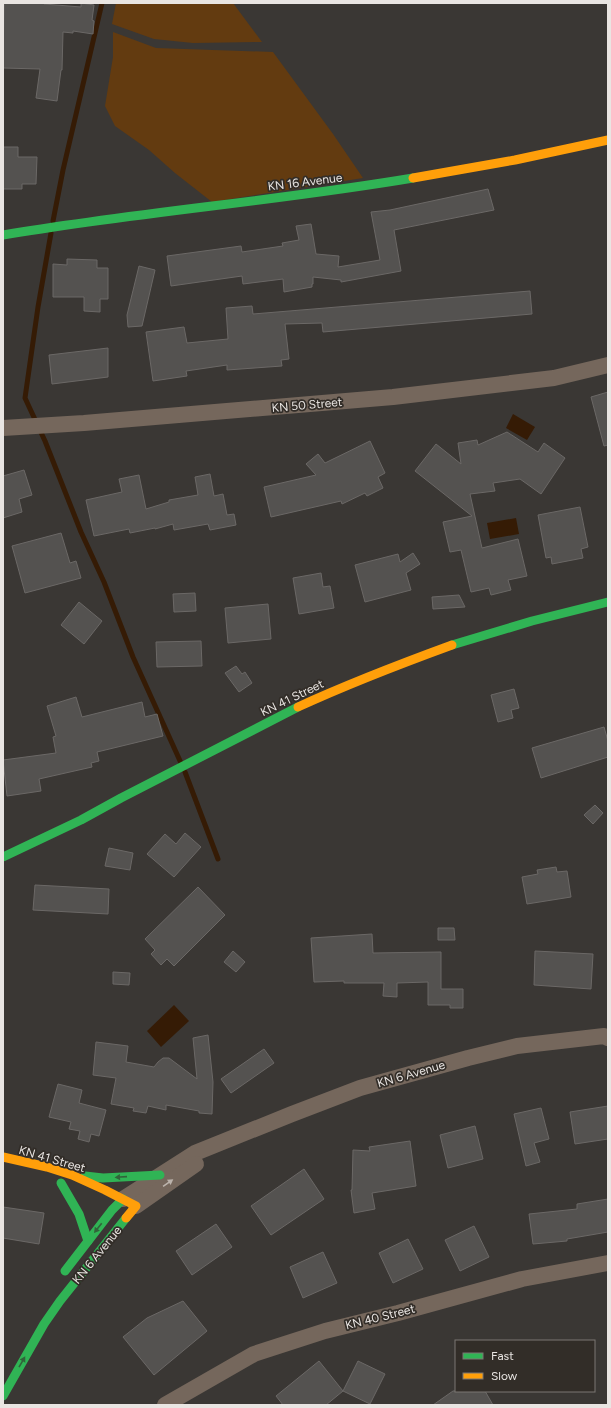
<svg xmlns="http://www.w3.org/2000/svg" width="611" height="1408" font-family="Figtree,sans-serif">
<rect width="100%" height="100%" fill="#3a3734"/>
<g fill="#633b10">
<polygon points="116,3 233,3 262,42 193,43 154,39 112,24"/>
<polygon points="113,32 156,48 273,52 333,134 363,178 212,202 175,173 149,150 115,126 105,106 113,57"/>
</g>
<g fill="#351b05">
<polygon points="513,414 535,427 527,440 506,428"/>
<polygon points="516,518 519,534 490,539 487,523"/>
<polygon points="174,1005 189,1021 161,1047 147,1031"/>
</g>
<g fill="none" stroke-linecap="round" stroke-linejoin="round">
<g stroke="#351b05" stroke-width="5">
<polyline points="53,221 63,170 102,3"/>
<polyline points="51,233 38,307 25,398 45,441 81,532 104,582 133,657 181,763"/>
<polyline points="185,772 218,859"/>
</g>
</g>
<g fill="#545250" stroke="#6b6866">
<polygon points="4,3 45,3 44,4 81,7 81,3 94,5 92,20 94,21 93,34 73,31 73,33 63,32 62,70 61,70 57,101 36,98 40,69 3,68"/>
<polygon points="3,147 18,147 18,157 37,157 36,184 22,184 22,189 3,189"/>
<polygon points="488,189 494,210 394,230 401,271 341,282 341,280 313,277 313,284 312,284 312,287 284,292 283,279 243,284 242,276 171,286 167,256 241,246 242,252 283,246 282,243 299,240 296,226 311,224 316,254 339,256 338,267 380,260 371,212 390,210"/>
<polygon points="67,259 97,260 97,268 108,268 108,299 100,299 100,312 84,311 84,297 53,297 53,264 67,265"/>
<polygon points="139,266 155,270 142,326 128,327 127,315"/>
<polygon points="530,291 532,314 323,332 322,323 285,324 289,359 281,360 282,366 227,370 227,365 186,371 187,376 153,381 146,332 184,327 187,343 228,339 226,308 252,306 253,314"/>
<polygon points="108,348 108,377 52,384 49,355"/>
<polygon points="608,392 608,445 604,446 591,397"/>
<polygon points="507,432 538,452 544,443 565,458 541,494 520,479 493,483 495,491 470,494 482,548 518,539 527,576 508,580 511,590 491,595 489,588 471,592 461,550 450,552 443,522 472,516 415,471 436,444 461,464 458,443 477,440 478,445"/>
<polygon points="370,441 385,473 378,477 383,488 367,496 365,493 342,504 341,501 271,517 264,487 316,475 306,464 318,454 325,463"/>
<polygon points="24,470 32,495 19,499 22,512 3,518 3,476"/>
<polygon points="210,474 214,496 223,494 227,515 234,514 236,525 210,530 208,524 174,530 173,524 155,529 155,528 130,533 129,529 94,536 86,500 122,492 119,479 139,475 146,509 169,502 169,500 198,495 195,477"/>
<polygon points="580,507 588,547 581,549 583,558 552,564 551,557 546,558 538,515"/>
<polygon points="61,533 70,563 76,561 81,578 25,593 12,546"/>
<polygon points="413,553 420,564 406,573 411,590 365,602 355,565 398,554 400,562"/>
<polygon points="321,573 323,587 330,586 334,608 299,614 293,578"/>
<polygon points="195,593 196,611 174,612 173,594"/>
<polygon points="459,595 465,607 433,609 432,597"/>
<polygon points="79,602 102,621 84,644 61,625"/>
<polygon points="268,604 271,639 228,643 225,608"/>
<polygon points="201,641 202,666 157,667 156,642"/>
<polygon points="236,666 242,674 245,672 252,683 239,692 225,673"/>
<polygon points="514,689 519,708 511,710 513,718 498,722 491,695"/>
<polygon points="76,697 82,717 142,702 145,717 157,714 163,736 97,752 99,761 91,763 92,767 39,779 41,791 7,796 3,760 56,753 53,737 56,736 47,706"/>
<polygon points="604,727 608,741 608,757 541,778 532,748"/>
<polygon points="595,805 603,813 593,824 584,815"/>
<polygon points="185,833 201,847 174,877 147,854 165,834 176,844"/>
<polygon points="109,848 133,853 130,870 105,866"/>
<polygon points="556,867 557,872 567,871 571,897 527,904 522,877 538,874 537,870"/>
<polygon points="35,885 109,889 108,914 33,910"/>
<polygon points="198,887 225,915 174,966 167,959 161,965 151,954 155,950 145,939"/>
<polygon points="438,928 454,928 455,940 438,940"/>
<polygon points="372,934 373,953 441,952 441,989 463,989 463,1008 450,1008 450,1005 428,1005 428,982 397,983 397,997 383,996 384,983 344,983 344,981 314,982 311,938"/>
<polygon points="233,951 245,962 236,972 224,962"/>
<polygon points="535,951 593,954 591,989 534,985"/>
<polygon points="113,972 130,973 129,985 113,984"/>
<polygon points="208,1035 213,1082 212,1114 199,1113 199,1111 166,1105 166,1110 148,1106 146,1113 133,1111 134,1108 111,1104 116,1078 93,1075 96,1042 128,1046 126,1062 154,1067 158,1062 163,1058 169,1058 197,1079 193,1038"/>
<polygon points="264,1049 274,1063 231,1093 221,1079"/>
<polygon points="58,1084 82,1090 79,1103 106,1110 99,1136 91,1134 89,1142 78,1139 80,1131 69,1129 71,1122 49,1117"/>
<polygon points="608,1106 608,1139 575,1144 570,1112"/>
<polygon points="541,1108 549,1139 534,1143 540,1162 526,1166 514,1114"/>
<polygon points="475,1126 483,1159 448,1168 440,1135"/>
<polygon points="410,1141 416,1186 372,1193 375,1209 354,1213 351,1190 352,1190 353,1150 370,1151 369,1147"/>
<polygon points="304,1169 324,1199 271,1235 251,1206"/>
<polygon points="608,1199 608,1232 567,1239 567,1241 533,1244 529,1214 577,1209 577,1204"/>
<polygon points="3,1207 44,1213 39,1244 3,1238"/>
<polygon points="216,1224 232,1247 192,1275 176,1251"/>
<polygon points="474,1226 489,1257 460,1271 445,1240"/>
<polygon points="408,1239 423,1269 393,1283 379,1253"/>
<polygon points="323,1252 337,1283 303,1298 290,1267"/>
<polygon points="183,1301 207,1331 154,1375 123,1337 147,1318"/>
<polygon points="319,1361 343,1391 326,1405 283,1405 276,1396"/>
<polygon points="358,1361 385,1374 370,1404 343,1391"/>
<polygon points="453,1391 485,1391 493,1405 433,1405"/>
</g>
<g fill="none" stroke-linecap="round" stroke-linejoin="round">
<g stroke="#75675c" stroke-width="16">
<polyline points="3,428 84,423 393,397 554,378 608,365"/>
<polyline points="123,1199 195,1153 292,1114 360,1088 468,1058 517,1046 604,1036 608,1038"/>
<polyline points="136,1206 196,1164"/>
<polyline points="165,1405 254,1354 325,1331 398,1313 522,1279 608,1263"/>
</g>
<g stroke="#30b455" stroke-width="9">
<path d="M 3,235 C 139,212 277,201 413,178"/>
<polyline points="452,645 532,621 608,602"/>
<polyline points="3,857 81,820 121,798 298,707"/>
<polyline points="85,1176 103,1178 160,1175"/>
<polyline points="61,1183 79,1214 88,1241"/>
<polyline points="65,1271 112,1210 123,1199"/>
<polyline points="3,1396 44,1324 60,1301 126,1218"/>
</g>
<g stroke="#ff9f0a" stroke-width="9">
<polyline points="413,178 515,160 608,140"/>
<path d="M 298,707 C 348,684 400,664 452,645"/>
<polyline points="3,1157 47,1167 72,1175 105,1190 136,1206 126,1218"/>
</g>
</g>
<defs><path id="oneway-solid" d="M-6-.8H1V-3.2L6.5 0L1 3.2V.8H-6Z"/></defs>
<g fill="#31633a">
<use href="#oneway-solid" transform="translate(121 1177) rotate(176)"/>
<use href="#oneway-solid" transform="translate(98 1228) rotate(128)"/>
<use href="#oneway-solid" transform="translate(22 1362) rotate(-60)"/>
</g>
<use fill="#bbb3ac" href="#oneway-solid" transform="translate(168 1183) rotate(-35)"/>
<g text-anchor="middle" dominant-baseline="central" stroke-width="3.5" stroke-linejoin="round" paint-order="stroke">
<g font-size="12" fill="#e9e5e2" stroke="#322d28">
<text transform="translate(305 182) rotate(-7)">KN 16 Avenue</text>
<text transform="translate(307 405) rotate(-5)">KN 50 Street</text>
<text transform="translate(292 698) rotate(-26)">KN 41 Street</text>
<text transform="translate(411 1074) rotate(-16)">KN 6 Avenue</text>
<text transform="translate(52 1159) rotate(16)">KN 41 Street</text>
<text transform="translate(97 1255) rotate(-51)">KN 6 Avenue</text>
<text transform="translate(380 1317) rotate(-14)">KN 40 Street</text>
</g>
</g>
<rect width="611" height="1408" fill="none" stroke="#e9e5e2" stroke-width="8"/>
<rect x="455" y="1340" width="140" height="52" fill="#322d28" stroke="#7b7772"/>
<rect x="463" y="1353" width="20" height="6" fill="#30b455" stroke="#7b7772"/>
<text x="491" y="1360" font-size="12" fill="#e9e5e2">Fast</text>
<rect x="463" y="1373" width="20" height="6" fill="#ff9f0a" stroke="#7b7772"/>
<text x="491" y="1380" font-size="12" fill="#e9e5e2">Slow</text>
</svg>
